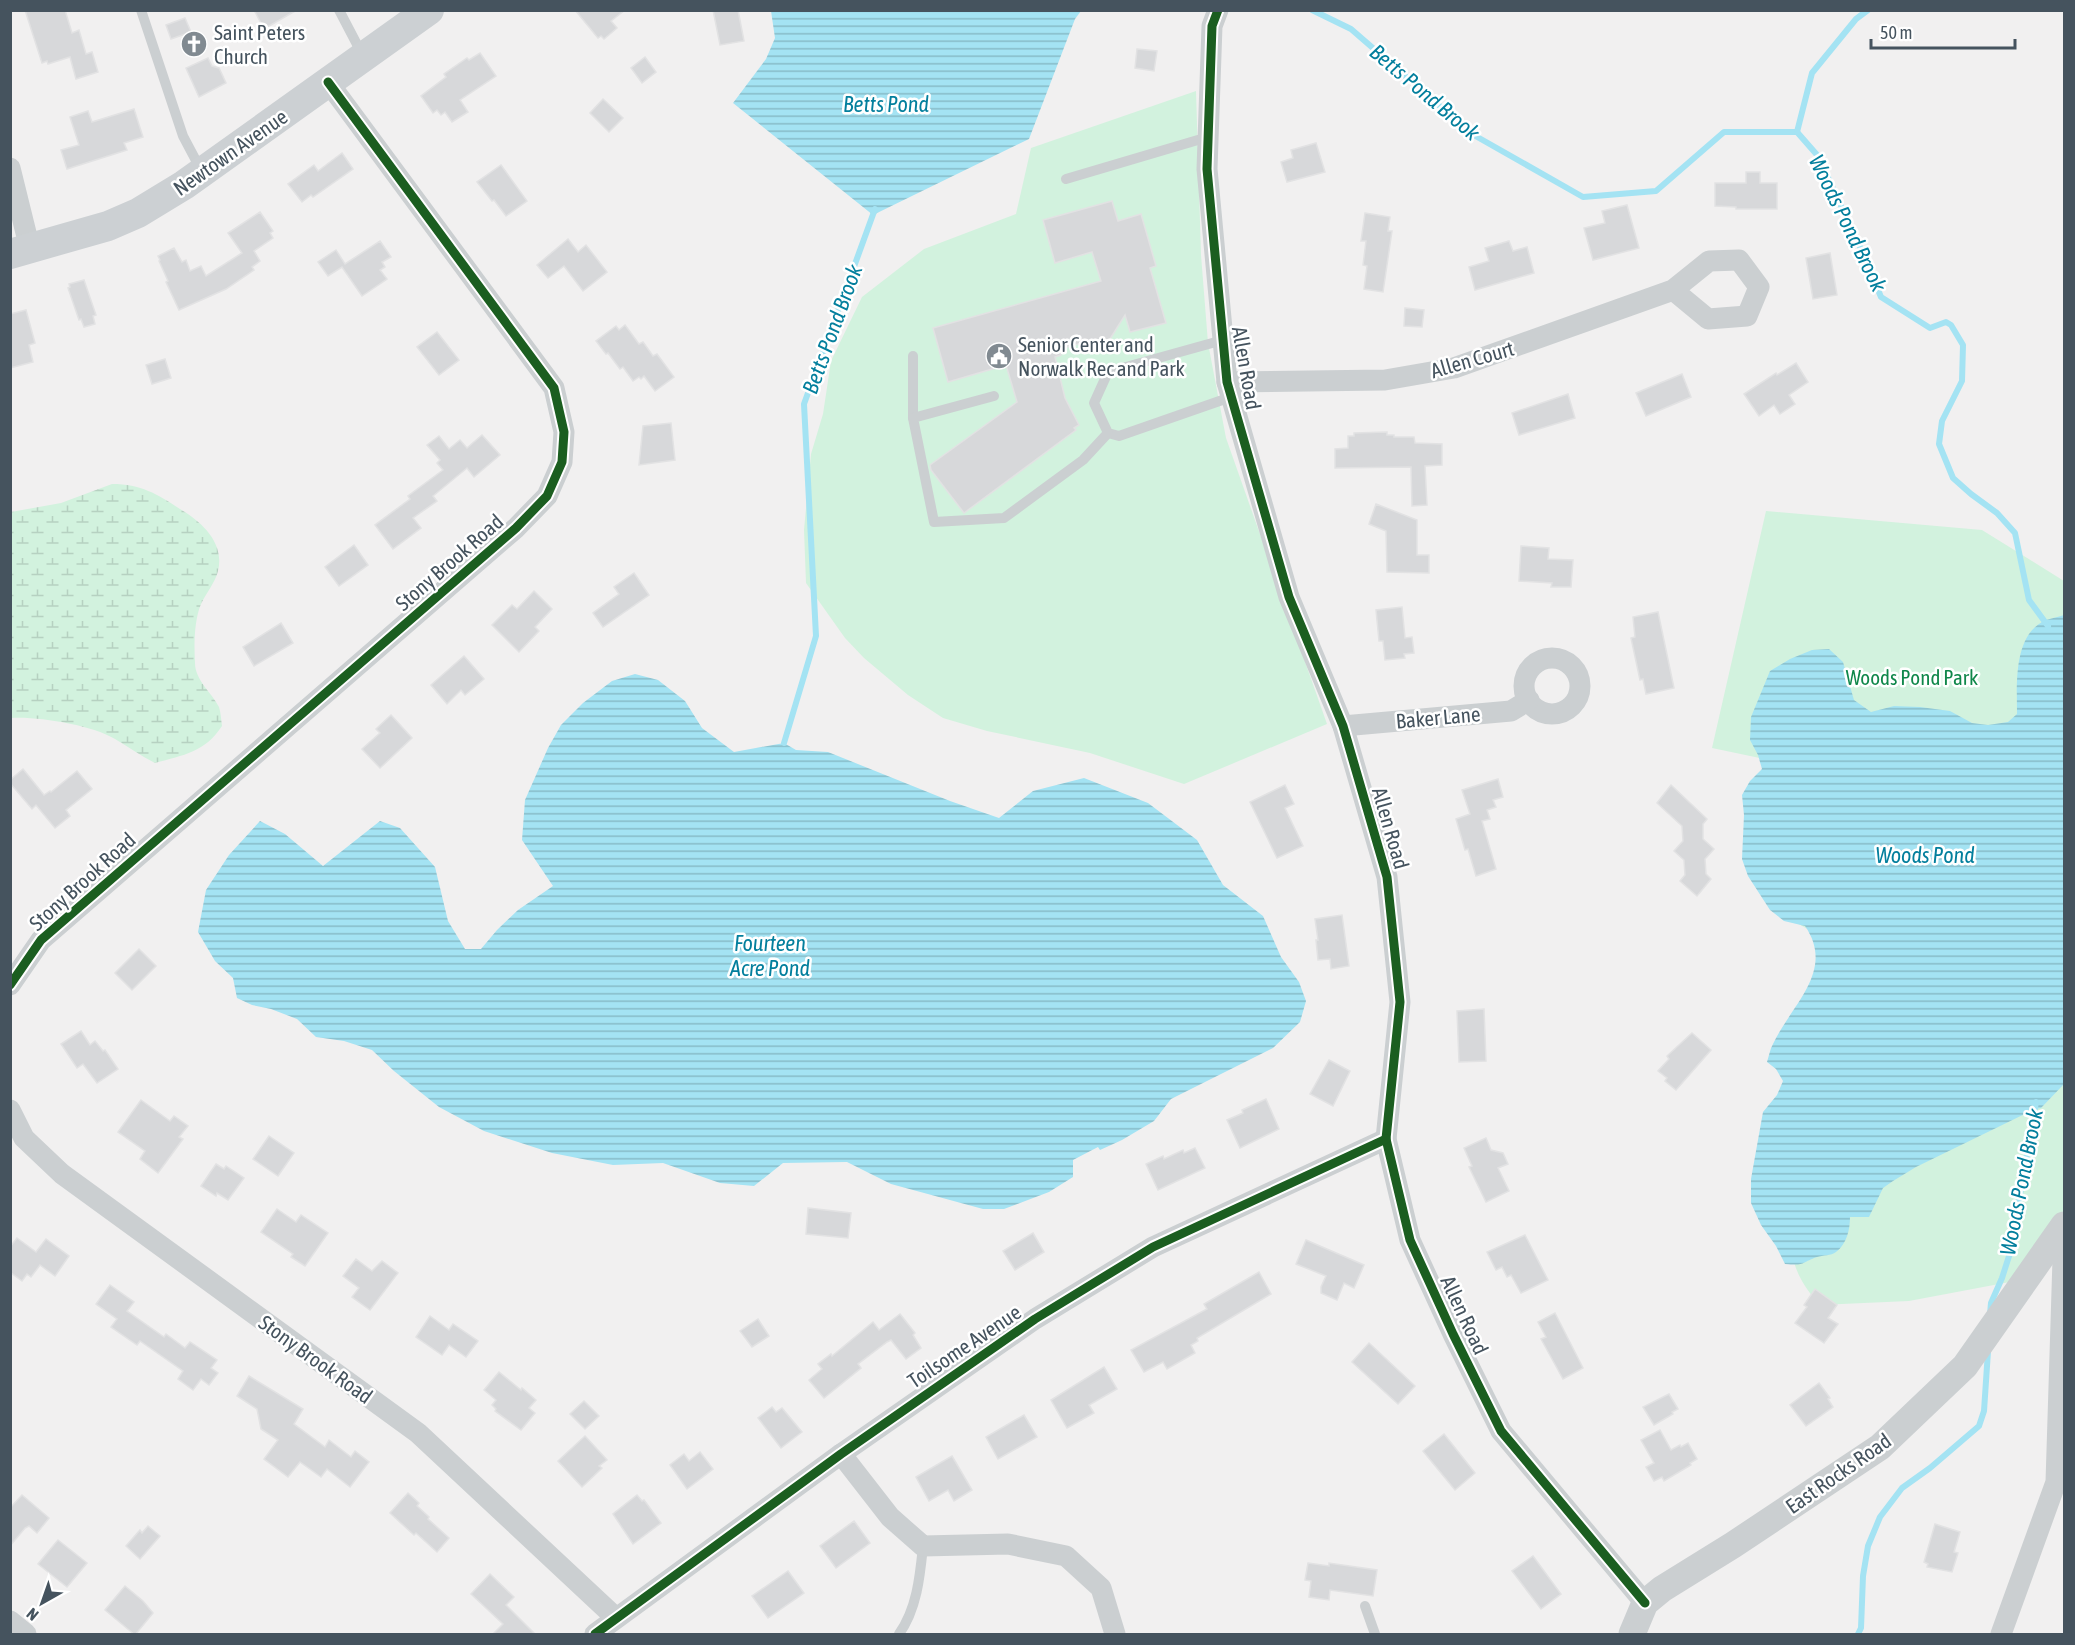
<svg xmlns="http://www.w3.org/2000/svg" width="2075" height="1645" font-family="'Asap Condensed',sans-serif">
<defs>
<pattern id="wetland-marsh" width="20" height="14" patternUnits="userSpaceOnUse" patternTransform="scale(1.5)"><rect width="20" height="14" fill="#d2f2de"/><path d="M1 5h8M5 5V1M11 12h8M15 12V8" fill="none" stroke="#b6d1c1"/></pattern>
<pattern id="water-rules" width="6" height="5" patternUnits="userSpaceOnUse" patternTransform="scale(1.5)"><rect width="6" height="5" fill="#a4e3f3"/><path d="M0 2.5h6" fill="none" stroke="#87bbc8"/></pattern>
</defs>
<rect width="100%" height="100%" fill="#f1f0f0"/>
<path fill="url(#wetland-marsh)" d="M 112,484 C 141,484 157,494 180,509 C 202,522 225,543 218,571 C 215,583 206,593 201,604 C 194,621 194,645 195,663 C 195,680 212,693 219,707 C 221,713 221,720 222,726 C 205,752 184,755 155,763 C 141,756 129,747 115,739 C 92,725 37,716 11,718 L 11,512 L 61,503 Z"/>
<g fill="#d2f2de">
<polygon points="1196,91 1201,255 1208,343 1226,438 1327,724 1184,784 1090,753 987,731 943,718 908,695 864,658 845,638 806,583 804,530 811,454 823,414 831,361 862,297 924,249 1016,214 1031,148"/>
<path d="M 1766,511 L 1982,530 L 2064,581 L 2064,1223 L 2031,1278 L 1909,1301 L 1819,1305 C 1797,1277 1795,1270 1788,1236 L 1821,1018 L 1820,951 L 1811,931 L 1777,912 L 1784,763 L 1712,748 Z"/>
</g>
<g fill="url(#water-rules)">
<polygon points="771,11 771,10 1081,11 1075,19 1029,139 873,215 733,103 766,59 775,38"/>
<path d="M 2064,615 L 2064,1084 L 2041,1108 L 2035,1109 L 1916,1167 L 1893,1181 L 1883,1188 L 1869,1217 L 1850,1217 C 1850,1229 1847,1244 1836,1252 C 1831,1256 1823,1255 1817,1257 C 1800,1263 1806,1266 1785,1264 L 1776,1246 L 1761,1225 L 1751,1203 L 1751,1179 L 1763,1112 L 1777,1095 L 1783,1081 L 1776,1069 L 1767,1062 C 1769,1056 1770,1049 1773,1044 C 1791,1005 1836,971 1805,926 L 1784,921 L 1770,910 L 1748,876 L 1742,859 L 1744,815 L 1742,795 L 1750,781 L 1762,769 L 1758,755 L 1750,740 L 1751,717 L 1770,671 L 1790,659 L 1812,650 L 1829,649 L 1843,662 L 1854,700 L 1871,712 L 1894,706 L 1920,707 L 1950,711 L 1972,723 L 1988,725 L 2008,722 L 2017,714 C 2017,684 2013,634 2046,620 C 2052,618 2059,617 2064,615 Z"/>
<polygon points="635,674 658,680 685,701 702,728 734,752 784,743 796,750 828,752 950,801 999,818 1033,791 1084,778 1148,803 1197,840 1223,885 1263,916 1281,957 1299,982 1306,1001 1300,1022 1273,1048 1171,1099 1154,1121 1122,1140 1100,1150 1098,1147 1073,1160 1073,1177 1049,1192 1004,1209 983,1209 891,1184 847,1162 783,1163 754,1186 720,1183 663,1163 613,1165 552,1153 484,1131 439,1107 394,1071 372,1050 344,1041 316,1037 297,1019 271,1009 252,1005 237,998 233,978 215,961 198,932 206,890 229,855 260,821 285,834 323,866 380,821 400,828 435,867 448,921 465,949 481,949 497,930 518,910 553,886 522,840 525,800 548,748 561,725 583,703 612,681"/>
</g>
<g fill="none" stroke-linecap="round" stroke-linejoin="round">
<g stroke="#a4e3f3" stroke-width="6">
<polyline points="1312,10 1351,29 1472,134 1583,197 1656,191 1724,132 1797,132"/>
<polyline points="1797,132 1818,156 1860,247 1881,297 1930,328 1946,322 1951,325 1963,345 1962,381 1942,421 1939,444 1953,478 1971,494 1997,513 2015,533 2029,600 2048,626"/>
<polyline points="1797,132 1812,73 1856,19 1868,10"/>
<polyline points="784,743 816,636 804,404 875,209"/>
<polyline points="1990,1314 1991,1303 2002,1278 2010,1253 2036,1102"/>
<polyline points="1858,1634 1861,1628 1863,1576 1868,1546 1880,1517 1902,1488 1930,1468 1979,1426 1984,1411 1988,1351"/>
</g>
</g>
<g fill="#d7d8da" stroke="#e2e2e3" stroke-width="1.5">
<polygon points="25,10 65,10 72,33 79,30 86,54 92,52 98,72 76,79 70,57 48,64 47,61 42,63"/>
<polygon points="254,10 297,10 264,29"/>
<polygon points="575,10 625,10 611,21 617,28 604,39 601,36 598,38"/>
<polygon points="713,10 738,10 744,41 720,45"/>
<polygon points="185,18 191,32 171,39 166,25"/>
<polygon points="1137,49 1157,51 1154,71 1135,68"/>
<polygon points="480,53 496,76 460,100 468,112 452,122 445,112 441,115 437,110 433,113 421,96 446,77 444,74 467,58 469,60"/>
<polygon points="645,57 656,72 642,83 631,68"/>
<polygon points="208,58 212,66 219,68 226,83 199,97 186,68"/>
<polygon points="603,99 623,118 609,132 590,113"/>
<polygon points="134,109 143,137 124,143 127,150 67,169 61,150 79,145 70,117 88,111 92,122"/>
<polygon points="1316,143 1325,172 1287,182 1281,162 1293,158 1291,150"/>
<polygon points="342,153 353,169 313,197 311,195 302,202 288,184 314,165 318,171"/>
<polygon points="501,165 527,201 506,216 494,200 492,201 477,182"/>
<polygon points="1746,172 1760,172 1760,183 1777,183 1777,209 1736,209 1736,207 1715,206 1715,183 1746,183"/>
<polygon points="1112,201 1118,221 1141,214 1156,266 1150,268 1166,323 1130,332 1125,315 1110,339 1097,343 1093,340 1060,349 1061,355 1055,357 1065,398 1079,425 1074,428 1076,430 964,513 931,470 930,465 1017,402 1006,365 948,382 933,328 1101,281 1092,252 1055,263 1043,220"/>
<polygon points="1627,205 1639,248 1593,260 1584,228 1605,223 1602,211"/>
<polygon points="260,212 273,231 270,233 273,238 254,251 260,261 252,267 254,270 226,289 179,310 166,282 168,281 159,261 160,260 158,256 174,248 182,262 186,260 190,271 201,266 206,276 242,253 228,233"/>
<polygon points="1365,213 1390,217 1388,231 1392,231 1383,292 1364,289 1367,266 1363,265 1366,241 1361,241"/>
<polygon points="568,239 578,252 586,245 607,272 583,291 564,266 548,278 537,265"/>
<polygon points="380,241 391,257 382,262 385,267 380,270 387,279 362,296 342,267 328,276 318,262 336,250 345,264"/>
<polygon points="1509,241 1513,251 1527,247 1534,273 1475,290 1469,267 1489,261 1485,248"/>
<polygon points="1830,253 1837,295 1813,299 1806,258"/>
<polygon points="84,280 96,315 93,316 95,324 84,327 81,319 79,320 68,288 70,287 69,284"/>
<polygon points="1405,308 1424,310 1422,327 1404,326"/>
<polygon points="26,310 35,343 29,345 33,362 10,368 10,314"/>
<polygon points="625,325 639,344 643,342 653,356 657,354 674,377 655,391 644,376 641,379 639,377 633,381 623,367 620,369 608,353 606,354 596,341 616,326 619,330"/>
<polygon points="437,332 459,360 439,375 417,347"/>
<polygon points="165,359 171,378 152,384 146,365"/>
<polygon points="1796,363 1808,382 1789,395 1795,404 1780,414 1774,405 1759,416 1744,394 1776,373 1777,375"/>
<polygon points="1682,374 1691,397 1646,416 1636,393"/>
<polygon points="1568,394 1575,418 1519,435 1512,413"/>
<polygon points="671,423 675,460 639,465 643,426"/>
<polygon points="1387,432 1387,435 1394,435 1394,437 1414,437 1415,443 1442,444 1442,465 1425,466 1427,505 1412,506 1411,467 1335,468 1335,449 1348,448 1348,436 1354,436 1354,433"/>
<polygon points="482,435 500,455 474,477 467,468 433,496 437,501 413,518 421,528 393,549 375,525 410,499 408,496 443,470 437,463 440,460 427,445 439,436 449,449 460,440 467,448"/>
<polygon points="1376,504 1417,520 1417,555 1429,555 1429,573 1387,572 1386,531 1369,524"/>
<polygon points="354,545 368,565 339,586 325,567"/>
<polygon points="1521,546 1549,548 1548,559 1573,560 1571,587 1551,587 1552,583 1519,581"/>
<polygon points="634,573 649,595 603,627 593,613 619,594 614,587"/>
<polygon points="534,591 552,609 535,627 539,631 519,652 492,625 512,605 517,609"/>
<polygon points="1402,607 1405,638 1412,637 1414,653 1404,654 1405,658 1385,660 1383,641 1379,641 1376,610"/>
<polygon points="1658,612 1674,688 1646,694 1643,679 1640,680 1631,638 1635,637 1633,617"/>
<polygon points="281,623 293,643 254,666 243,647"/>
<polygon points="464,656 484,679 465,695 461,690 447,704 431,685"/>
<polygon points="391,715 412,738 380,768 362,749 380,733 376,729"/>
<polygon points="23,769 44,795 50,791 51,792 77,771 92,789 66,810 70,816 55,828 36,805 32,809 10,783 10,780"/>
<polygon points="1498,779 1503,797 1493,800 1496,807 1487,810 1490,819 1482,821 1496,869 1476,876 1468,849 1465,850 1456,819 1470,814 1462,790"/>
<polygon points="1285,785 1294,804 1285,808 1303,846 1277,858 1250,802"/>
<polygon points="1671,785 1707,819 1703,824 1703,839 1714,849 1705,859 1706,874 1711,879 1697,896 1680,881 1685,875 1684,860 1674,851 1683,841 1682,826 1657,803"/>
<polygon points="1342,915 1349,966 1331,969 1330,959 1318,960 1316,940 1318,940 1315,919"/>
<polygon points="139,949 156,966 132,990 115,973"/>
<polygon points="1484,1009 1486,1061 1459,1062 1457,1011"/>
<polygon points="81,1031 90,1045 95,1041 103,1051 105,1050 118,1069 97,1083 83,1064 77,1068 61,1044"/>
<polygon points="1692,1033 1711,1050 1676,1090 1665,1081 1667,1078 1658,1071 1669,1059 1667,1056"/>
<polygon points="1329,1060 1350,1071 1333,1106 1310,1094"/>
<polygon points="1266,1099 1279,1129 1240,1148 1227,1120 1243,1113 1242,1110"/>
<polygon points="141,1100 170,1121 174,1116 188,1126 179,1137 183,1139 158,1173 140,1159 145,1151 118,1132"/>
<polygon points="269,1136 294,1153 278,1176 253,1159"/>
<polygon points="1486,1138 1491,1150 1503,1153 1508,1164 1498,1168 1509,1191 1486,1202 1469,1167 1472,1166 1464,1148"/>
<polygon points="1195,1148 1205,1168 1158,1190 1146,1164 1163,1156 1164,1159 1183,1150 1184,1153"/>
<polygon points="216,1164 224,1169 226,1166 244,1178 228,1200 217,1193 216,1196 201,1186"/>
<polygon points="808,1208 851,1213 848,1238 806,1234"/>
<polygon points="277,1209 296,1222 301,1215 328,1233 305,1266 291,1257 293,1254 261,1232"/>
<polygon points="1033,1233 1044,1252 1015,1270 1003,1251"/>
<polygon points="1525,1235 1548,1280 1521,1293 1511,1275 1507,1277 1502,1267 1496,1270 1487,1252"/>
<polygon points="17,1238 36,1252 46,1239 69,1256 55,1276 40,1265 31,1277 27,1274 22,1281 10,1272 10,1247"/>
<polygon points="1306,1240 1364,1265 1354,1288 1344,1283 1337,1300 1321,1293 1321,1287 1326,1276 1296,1264"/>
<polygon points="356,1259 372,1271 382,1261 398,1273 370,1310 352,1297 359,1288 343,1276"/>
<polygon points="1259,1272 1271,1294 1197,1338 1198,1341 1191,1345 1195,1353 1167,1369 1163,1362 1144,1372 1131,1350 1207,1309 1204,1304"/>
<polygon points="110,1285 134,1302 127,1311 164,1337 166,1334 185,1348 190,1342 217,1360 211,1368 218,1373 209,1385 201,1379 193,1390 178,1379 183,1371 140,1341 137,1345 111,1327 117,1319 96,1304"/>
<polygon points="1815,1289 1837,1305 1828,1318 1838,1324 1824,1343 1795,1323 1807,1307 1804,1305"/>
<polygon points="1555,1313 1583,1368 1563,1379 1541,1339 1546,1337 1538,1322"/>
<polygon points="900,1314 915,1333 913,1335 921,1348 906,1359 891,1340 887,1342 858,1364 861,1368 824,1398 809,1380 822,1369 818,1364 831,1354 832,1356 873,1322 879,1330"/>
<polygon points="430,1316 449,1330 453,1324 478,1341 466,1357 449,1345 442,1355 416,1337"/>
<polygon points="758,1319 769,1336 752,1347 740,1331"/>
<polygon points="1369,1343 1415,1386 1398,1404 1352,1362"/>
<polygon points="1104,1367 1117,1389 1089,1405 1094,1413 1067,1428 1051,1400"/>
<polygon points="499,1372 521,1390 522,1388 536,1400 529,1408 535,1413 521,1430 495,1411 496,1409 492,1405 496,1400 484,1390"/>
<polygon points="249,1376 303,1409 294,1424 325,1447 329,1440 351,1457 355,1451 369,1462 350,1487 327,1469 321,1477 300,1462 288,1477 264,1459 278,1440 261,1429 257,1409 237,1396"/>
<polygon points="1819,1383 1830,1398 1828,1399 1833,1407 1806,1426 1790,1405"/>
<polygon points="1669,1394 1678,1409 1672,1412 1673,1414 1654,1425 1643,1407"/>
<polygon points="584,1401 599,1416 585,1429 570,1414"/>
<polygon points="772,1407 776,1412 782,1408 802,1432 781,1448 758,1418"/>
<polygon points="1024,1415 1037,1437 998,1459 986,1437"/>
<polygon points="1660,1430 1671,1450 1680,1445 1681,1447 1688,1443 1697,1459 1690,1463 1691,1465 1664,1481 1662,1477 1654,1481 1646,1467 1654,1463 1641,1440"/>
<polygon points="1444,1434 1475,1473 1455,1490 1423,1451"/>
<polygon points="585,1436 607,1460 599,1466 602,1468 582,1487 558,1461"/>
<polygon points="700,1452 713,1469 687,1489 670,1465 684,1454 689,1461"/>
<polygon points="952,1456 972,1490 954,1501 948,1490 929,1501 916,1477"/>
<polygon points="408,1493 419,1503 417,1506 429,1517 428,1519 449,1538 437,1552 416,1533 414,1535 390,1513"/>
<polygon points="22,1495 49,1518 37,1533 29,1526 25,1528 10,1546 10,1508"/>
<polygon points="637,1495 642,1501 644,1500 661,1523 633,1544 613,1514"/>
<polygon points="854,1521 870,1543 836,1568 820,1546"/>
<polygon points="1935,1524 1960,1532 1954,1552 1958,1553 1952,1572 1927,1567 1928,1564 1924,1562"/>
<polygon points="148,1526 160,1536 140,1559 126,1546 140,1530 142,1533"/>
<polygon points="58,1540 87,1563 67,1587 38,1564"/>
<polygon points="1533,1556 1561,1594 1541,1609 1512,1571"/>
<polygon points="1308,1563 1329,1566 1329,1563 1377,1570 1373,1596 1330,1590 1329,1600 1309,1597 1311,1581 1305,1580"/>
<polygon points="788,1571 804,1593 768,1618 752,1596"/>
<polygon points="490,1574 514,1597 506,1605 536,1635 492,1635 503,1624 471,1594"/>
<polygon points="125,1586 143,1601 153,1613 135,1635 105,1610"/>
</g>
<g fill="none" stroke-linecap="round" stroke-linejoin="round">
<g stroke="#cbcfd1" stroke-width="10">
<polyline points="141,10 183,136 201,170"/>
<polyline points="339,10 362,54"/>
<polyline points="1066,179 1208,137"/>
<polyline points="1223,340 1108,372 1094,403 1108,433 1119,436 1231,397"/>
<polyline points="913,356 913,418"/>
<polyline points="994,396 913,418 934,522 1004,518 1083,460 1108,433"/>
<polyline points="1365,1606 1375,1634"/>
<path d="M 899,1634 C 917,1609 920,1576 923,1546"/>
</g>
<g stroke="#cbcfd1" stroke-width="21">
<polyline points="1218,10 1212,26 1207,169 1227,382 1289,597 1343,726 1387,877 1400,1002 1386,1139 1410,1240 1453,1334 1501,1431 1645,1603"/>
<polyline points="10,168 30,249"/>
<polyline points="1227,382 1385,380 1454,368 1673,290 1708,319 1747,316 1759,287 1739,260 1709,261 1673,290"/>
<circle cx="1552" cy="686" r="28"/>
<polyline points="1343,726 1511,711 1529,700"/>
<polyline points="10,985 41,940 516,528 547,496 562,462 564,432 554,388 328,82"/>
<polyline points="10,1110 24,1138 62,1174 418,1433 616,1618"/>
<polyline points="841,1454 890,1517 923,1546 1008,1544 1066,1556 1101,1588 1115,1634"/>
<polyline points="10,1621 26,1634"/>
<polyline points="595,1634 841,1454 1035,1319 1153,1247 1386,1139"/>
<polyline points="2001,1634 2056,1482 2064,1227"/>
</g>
<polyline stroke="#cbcfd1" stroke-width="27" points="1632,1634 1645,1603 1662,1589 1733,1545 1880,1447 1965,1366 2064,1225"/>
<polyline stroke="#ccd0d3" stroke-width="30" points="10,254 108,226 138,213 184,185 429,10"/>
<defs>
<g id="cycleway">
<polyline points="1218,10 1212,26 1207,169 1227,382 1289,597 1343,726 1387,877 1400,1002 1386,1139 1410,1240 1453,1334 1501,1431 1645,1603"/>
<polyline points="10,985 41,940 516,528 547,496 562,462 564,432 554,388 328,82"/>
<polyline points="595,1634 841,1454 1035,1319 1153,1247 1386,1139"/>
</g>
</defs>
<use href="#cycleway" stroke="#fff" stroke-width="13"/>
<use href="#cycleway" stroke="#1b5e20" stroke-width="9"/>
</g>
<defs>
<symbol id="church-disc" viewBox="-11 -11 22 22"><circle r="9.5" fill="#818a91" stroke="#fff"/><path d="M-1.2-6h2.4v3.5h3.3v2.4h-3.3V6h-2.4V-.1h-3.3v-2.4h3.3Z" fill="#fff"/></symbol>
<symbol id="civic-disc" viewBox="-11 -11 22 22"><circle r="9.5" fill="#818a91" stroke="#fff"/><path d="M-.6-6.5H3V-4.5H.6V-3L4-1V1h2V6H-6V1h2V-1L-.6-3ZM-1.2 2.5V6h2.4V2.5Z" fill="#fff"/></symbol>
</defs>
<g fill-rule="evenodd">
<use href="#church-disc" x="179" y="29" width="30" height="30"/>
<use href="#civic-disc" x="984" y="341" width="30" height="30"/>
</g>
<g text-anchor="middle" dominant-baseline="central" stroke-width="5" stroke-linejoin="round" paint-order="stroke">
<g font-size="21" fill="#45535e" stroke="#fff" text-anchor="start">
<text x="214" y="32">Saint Peters<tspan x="214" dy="24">Church</tspan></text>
<text x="1018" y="344">Senior Center and<tspan x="1018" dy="24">Norwalk Rec and Park</tspan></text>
</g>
<g font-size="21" fill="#45535e" stroke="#fff">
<text transform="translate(230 152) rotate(-35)">Newtown Avenue</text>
<text transform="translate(1472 359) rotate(-16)">Allen Court</text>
<text transform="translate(1247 368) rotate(80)">Allen Road</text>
<text transform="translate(449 562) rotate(-41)">Stony Brook Road</text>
<text transform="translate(1438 717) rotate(-5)">Baker Lane</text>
<text transform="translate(1391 828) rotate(74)">Allen Road</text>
<text transform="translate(82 881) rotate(-42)">Stony Brook Road</text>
<text transform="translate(1465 1315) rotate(65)">Allen Road</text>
<text transform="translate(964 1346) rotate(-34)">Toilsome Avenue</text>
<text transform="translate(316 1359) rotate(36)">Stony Brook Road</text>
<text transform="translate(1838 1473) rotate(-35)">East Rocks Road</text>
</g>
<g font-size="21" fill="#0f874a" stroke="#fff">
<text x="1912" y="677">Woods Pond Park</text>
</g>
<g font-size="22" font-style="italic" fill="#037f9d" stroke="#fff">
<text transform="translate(1425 92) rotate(40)">Betts Pond Brook</text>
<text x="886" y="104">Betts Pond</text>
<text transform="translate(1848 223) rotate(64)">Woods Pond Brook</text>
<text transform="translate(832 329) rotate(-70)">Betts Pond Brook</text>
<text x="1925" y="855">Woods Pond</text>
<text x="770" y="943">Fourteen<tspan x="770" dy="25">Acre Pond</tspan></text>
<text transform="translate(2021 1182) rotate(-79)">Woods Pond Brook</text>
</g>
</g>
<rect width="2075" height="1645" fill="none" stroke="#45535e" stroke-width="24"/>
<g transform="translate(42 1603) rotate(220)" stroke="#ffffff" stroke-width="4.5" paint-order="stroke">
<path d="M0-4.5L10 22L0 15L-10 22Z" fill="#45535e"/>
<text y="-9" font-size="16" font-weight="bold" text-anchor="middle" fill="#45535e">N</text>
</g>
<path d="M1871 39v9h144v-9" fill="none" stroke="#45535e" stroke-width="3"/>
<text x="1880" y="39" font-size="18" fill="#45535e" stroke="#ffffff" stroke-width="4.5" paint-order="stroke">50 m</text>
</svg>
